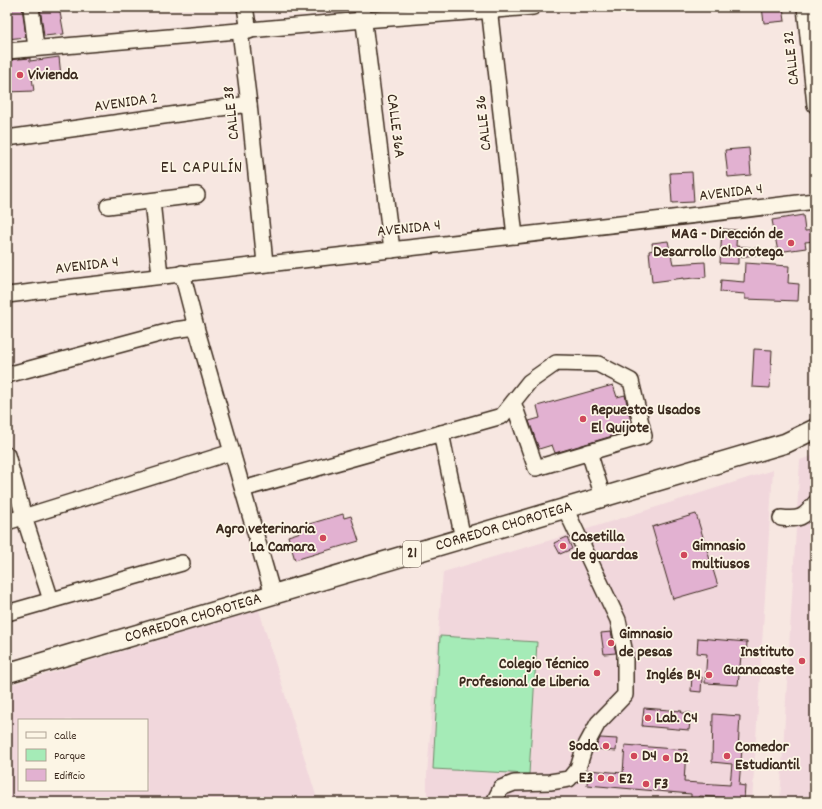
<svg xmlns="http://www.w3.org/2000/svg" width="822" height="809" font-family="Dekko,sans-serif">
<rect width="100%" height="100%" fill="#f7e7e1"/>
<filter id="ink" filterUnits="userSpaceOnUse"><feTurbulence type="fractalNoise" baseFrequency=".025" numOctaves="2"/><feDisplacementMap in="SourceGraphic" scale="8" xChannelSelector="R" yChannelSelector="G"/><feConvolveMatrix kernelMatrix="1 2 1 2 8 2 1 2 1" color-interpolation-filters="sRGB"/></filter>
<g filter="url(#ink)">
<g fill="#f1d7dc" fill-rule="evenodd">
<polygon points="815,455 815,802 780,802 800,460"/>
<polygon points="773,470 752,802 427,802 427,774 443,572 581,531"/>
<path d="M 259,610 L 318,802 L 7,802 L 7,686 ZM 19,720 L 147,720 L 147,790 L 19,790 Z"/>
</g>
<polygon fill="#a5ebb7" stroke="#708a6a" points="440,636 537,642 529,774 433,769"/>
<g fill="#e2b1d1" stroke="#3b2a1e">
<polygon points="7,7 22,7 26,37 7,39 7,21 9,20"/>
<polygon points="40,7 59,7 64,34 44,36"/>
<polygon points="762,7 783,7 785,21 764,23"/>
<polygon points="59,57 61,76 32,78 34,91 7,92 7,60 30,58 30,61"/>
<polygon points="749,148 751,175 728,177 725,150"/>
<polygon points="692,172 694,202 672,203 670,173"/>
<polygon points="803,215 805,231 815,230 815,241 805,242 806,248 778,252 772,220"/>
<polygon points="722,229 737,230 736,246 757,248 756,255 738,257 738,264 720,263"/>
<polygon points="668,241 673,264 705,262 706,277 684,279 684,278 652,282 649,251 653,250 652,243"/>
<polygon points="745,263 789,266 788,283 799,284 798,301 745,299 745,294 720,292 721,280 744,282"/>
<polygon points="754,349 772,350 770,388 752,387"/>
<polygon points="613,385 617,397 625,395 631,422 624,424 626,432 555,453 552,445 539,449 529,421 540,418 537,406"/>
<polygon points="343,514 344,518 351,516 359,541 295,560 288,536 301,532 299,527"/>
<polygon points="696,514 718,586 673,599 652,527"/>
<polygon points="567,537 572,549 560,554 554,543"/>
<polygon points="611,632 616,653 604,654 601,633"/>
<polygon points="698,638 747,642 746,657 741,656 738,685 705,683 707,654 697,653"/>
<polygon points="692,676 702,677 701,692 691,691"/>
<polygon points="644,708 682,711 681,713 691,713 689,730 642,726"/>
<polygon points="713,714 740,716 738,749 742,749 739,785 745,786 744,799 699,796 699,800 691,799 691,794 587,785 588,770 623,773 625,745 686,750 684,782 730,785 732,764 712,762"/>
<polygon points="600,738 617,739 616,751 596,749 597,745"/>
</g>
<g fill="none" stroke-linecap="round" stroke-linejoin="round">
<defs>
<g id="minor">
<polyline points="31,7 36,48"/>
<polyline points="245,7 249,31"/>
<polyline points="362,7 392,250"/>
<polyline points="489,7 515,236"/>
<polyline points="805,7 815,105"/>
<polyline points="240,31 249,104 265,263"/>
<polyline points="7,51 364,20 533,7"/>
<polyline points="7,138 249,104"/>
<polyline points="152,201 160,275"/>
<polyline points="108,206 197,195"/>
<polyline points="182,273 196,327"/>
<path d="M 7,295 C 276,261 546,234 815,201"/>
<polyline points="7,375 174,330 196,327 273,595"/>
<polyline points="441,433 463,539"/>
<polyline points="589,452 603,497"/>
<polyline points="7,455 24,517 51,600"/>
<polyline points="243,489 502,416 529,382 556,363 598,364 631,381 644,436 536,468 513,402"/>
<path d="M 781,518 C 799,520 804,518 815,503"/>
<polyline points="7,522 232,452"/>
<polyline points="7,613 182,563"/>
<polyline points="494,802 501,788 514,783 550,782 569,779 578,768 584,749 598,723 625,695 625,653 618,620 565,508"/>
</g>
<g id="major">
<path id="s1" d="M 7,673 L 786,443 L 815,429"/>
</g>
</defs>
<use href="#minor" stroke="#3b2a1e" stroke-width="18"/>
<use href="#major" stroke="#3b2a1e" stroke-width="22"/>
<use href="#minor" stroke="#fcf5e5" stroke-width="15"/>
<use href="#major" stroke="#fcf5e5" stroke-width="19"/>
</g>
</g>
<g fill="#d1495b" stroke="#fcf5e5" stroke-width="1.5">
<circle cx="20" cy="75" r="4"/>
<circle cx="791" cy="243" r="4"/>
<circle cx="583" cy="419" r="4"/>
<circle cx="323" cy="538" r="4"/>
<circle cx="563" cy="546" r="4"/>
<circle cx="684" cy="555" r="4"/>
<circle cx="611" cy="643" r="4"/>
<circle cx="802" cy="661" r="4"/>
<circle cx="597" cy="673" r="4"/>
<circle cx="709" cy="675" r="4"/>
<circle cx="648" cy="718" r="4"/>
<circle cx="606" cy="746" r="4"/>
<circle cx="634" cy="756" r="4"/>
<circle cx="727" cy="756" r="4"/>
<circle cx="666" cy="758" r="4"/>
<circle cx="601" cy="778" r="4"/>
<circle cx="611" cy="779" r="4"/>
<circle cx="646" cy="784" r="4"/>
</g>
<g text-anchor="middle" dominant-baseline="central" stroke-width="3.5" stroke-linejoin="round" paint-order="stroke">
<rect fill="#fcf5e5" stroke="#75675a" stroke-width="1" x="403" y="541" width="18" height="26" rx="3"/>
<g font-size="15" font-weight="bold" fill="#3b2a1e">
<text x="412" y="554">21</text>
</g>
<g font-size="16" fill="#3b2a1e" stroke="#fcf5e5">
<text transform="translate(792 58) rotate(-96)">CALLE 32</text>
<text transform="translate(126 103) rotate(-8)">AVENIDA 2</text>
<text transform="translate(232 113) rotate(-96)">CALLE 38</text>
<text transform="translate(484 123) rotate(-96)">CALLE 36</text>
<text transform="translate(395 126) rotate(83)">CALLE 36A</text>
<text transform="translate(731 193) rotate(-7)">AVENIDA 4</text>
<text transform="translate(409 229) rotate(-6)">AVENIDA 4</text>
<text transform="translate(87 266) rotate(-7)">AVENIDA 4</text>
<text stroke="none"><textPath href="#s1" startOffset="518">CORREDOR CHOROTEGA</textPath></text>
<text stroke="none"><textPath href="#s1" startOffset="194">CORREDOR CHOROTEGA</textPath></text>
</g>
<g font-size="16" font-weight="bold" fill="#3b2a1e" stroke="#fcf5e5" text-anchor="start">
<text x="28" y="75">Vivienda</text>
<text x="783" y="234" text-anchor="end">MAG - Dirección de<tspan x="783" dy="18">Desarrollo Chorotega</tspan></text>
<text x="591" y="410">Repuestos Usados<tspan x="591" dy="18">El Quijote</tspan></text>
<text x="315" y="529" text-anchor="end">Agro veterinaria<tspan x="315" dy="18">La Camara</tspan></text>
<text x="571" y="537">Casetilla<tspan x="571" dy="18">de guardas</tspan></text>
<text x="692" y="546">Gimnasio<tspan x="692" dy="18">multiusos</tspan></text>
<text x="619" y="634">Gimnasio<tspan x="619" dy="18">de pesas</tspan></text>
<text x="794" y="652" text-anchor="end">Instituto<tspan x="794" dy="18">Guanacaste</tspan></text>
<text x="589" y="664" text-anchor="end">Colegio Técnico<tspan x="589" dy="18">Profesional de Liberia</tspan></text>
<text x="701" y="675" text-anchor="end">Inglés B4</text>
<text x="656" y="718">Lab. C4</text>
<text x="598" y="746" text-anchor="end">Soda</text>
<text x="735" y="747">Comedor<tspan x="735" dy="18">Estudiantil</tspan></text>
<text x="642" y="756">D4</text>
<text x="674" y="758">D2</text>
<text x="593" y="778" text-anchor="end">E3</text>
<text x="619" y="779">E2</text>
<text x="654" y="784">F3</text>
</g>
<g font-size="17" letter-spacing="1" fill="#3b2a1e" stroke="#fcf5e5">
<text x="202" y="169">EL CAPULÍN</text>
</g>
</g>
<rect width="822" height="809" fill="none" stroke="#fcf5e5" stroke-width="24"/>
<rect x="12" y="12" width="798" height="785" fill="none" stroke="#3b2a1e" stroke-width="1.5" filter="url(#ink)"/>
<rect x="18" y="719" width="130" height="72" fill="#fcf5e5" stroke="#afa495"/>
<rect x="26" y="732" width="20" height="6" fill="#fcf5e5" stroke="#afa495"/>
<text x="54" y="739" font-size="12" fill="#3b2a1e">Calle</text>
<rect x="26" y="749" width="20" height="12" fill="#a5ebb7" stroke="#afa495"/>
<text x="54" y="759" font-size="12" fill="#3b2a1e">Parque</text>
<rect x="26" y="769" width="20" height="12" fill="#e2b1d1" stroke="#afa495"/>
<text x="54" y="779" font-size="12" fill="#3b2a1e">Edificio</text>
</svg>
